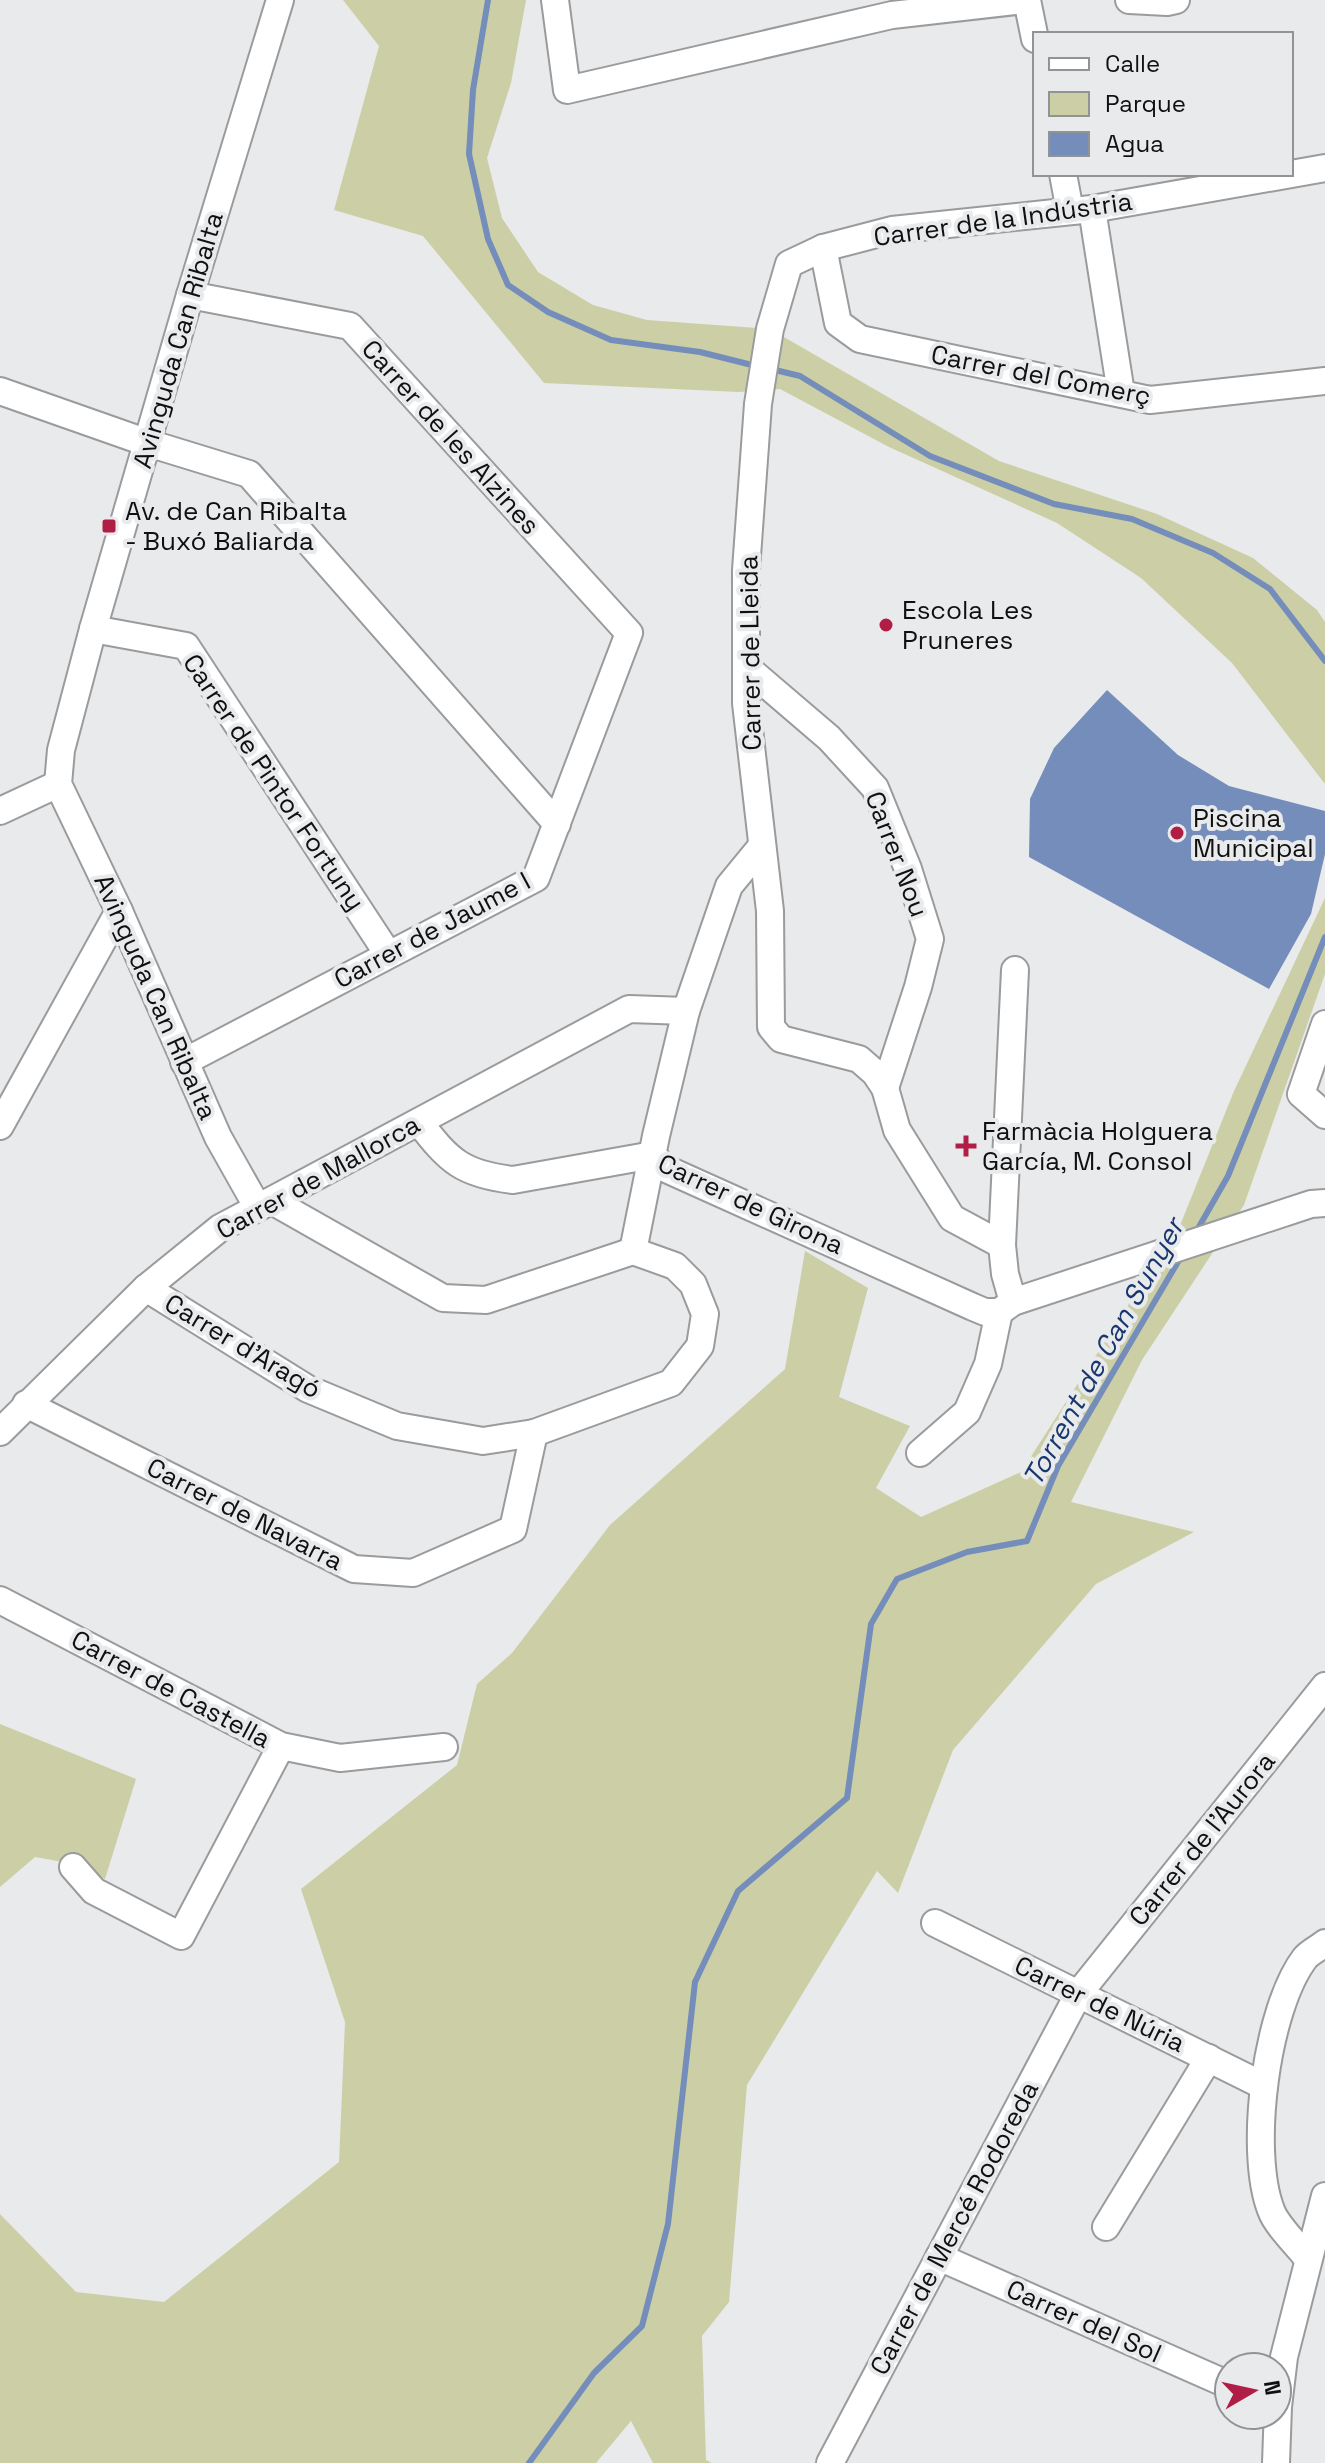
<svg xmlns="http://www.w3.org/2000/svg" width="1325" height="2463" font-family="'Space Grotesk',sans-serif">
<rect width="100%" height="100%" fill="#e9eaec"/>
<g fill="#cccfa6">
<polygon points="343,0 526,0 511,83 487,158 502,218 538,272 593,305 647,320 770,329 999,461 1157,514 1253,558 1317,610 1325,622 1325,784 1232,663 1141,578 1057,523 889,447 780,389 739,392 544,383 423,236 334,210 379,46"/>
<polygon points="1325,898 1325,974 1244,1205 1142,1360 1071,1502 1194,1532 1096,1584 953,1750 898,1893 877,1871 747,2085 729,2302 702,2336 706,2460 712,2463 653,2463 631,2421 596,2463 0,2463 0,2214 76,2292 164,2302 339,2162 345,2022 301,1889 457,1765 477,1684 512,1653 610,1525 785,1369 805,1251 868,1288 839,1397 910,1426 876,1488 921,1517 1021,1472 1181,1223 1234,1091"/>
<polygon points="0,1724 136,1779 105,1879 74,1864 35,1857 0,1887"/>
</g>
<polygon fill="#748dba" points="1107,690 1178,755 1229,786 1325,811 1325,854 1311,914 1269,989 1029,857 1030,799 1054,748"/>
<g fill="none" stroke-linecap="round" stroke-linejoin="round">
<g stroke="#748dba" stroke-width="6">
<polyline points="488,0 473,90 469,154 488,239 508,285 548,312 611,340 700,352 756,366"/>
<polyline points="771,369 800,376 930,456 1054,504 1132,519 1213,553 1270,589 1325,661"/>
<polyline points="1196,1232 1228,1176 1325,937"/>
<polyline points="529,2463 594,2373 642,2326 668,2224 695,1982 738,1891 847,1798 871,1624 897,1579 967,1552 1027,1541 1058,1466 1182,1255"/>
</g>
<defs>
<g id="minor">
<polyline points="555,0 567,90 892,15 1025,0"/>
<polyline points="1027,0 1035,39"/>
<polyline points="1129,0 1167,2 1176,0"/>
<polyline points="1063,174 1070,211"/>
<polyline points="1092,209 1121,393"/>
<polyline points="823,248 838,323 860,339 1150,400 1325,381"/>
<polyline points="0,391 148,443 249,474 557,824"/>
<polyline points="93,629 186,646 388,954"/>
<polyline points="746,667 829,738 875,788 908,869 930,939 918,987 885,1088"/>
<polyline points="0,811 58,784"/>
<polyline points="1325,1024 1301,1094 1325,1115"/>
<polyline points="184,1062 536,878 629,633 350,326 190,295"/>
<path d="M 419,1122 C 449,1161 462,1174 513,1180 L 653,1155"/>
<polyline points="0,1126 119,911"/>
<polyline points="653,1155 664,1168 973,1307 985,1312 999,1312"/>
<polyline points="272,1201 443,1298 486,1300 633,1251"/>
<polyline points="258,1208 218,1137 119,911 58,784 61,750 93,629 190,295 280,0"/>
<polyline points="1002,1245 952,1218 897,1130 885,1088 875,1073 859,1059 781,1039 771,1027 770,911 746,703 746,570 758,404 770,329 789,264 823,248 892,230 1092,209 1325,168"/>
<polyline points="633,1251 656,1136 686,1011 729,886 761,847"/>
<polyline points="146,1288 308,1389 397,1426 483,1441 534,1433 671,1383 700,1346 705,1314 693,1284 675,1266 633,1251"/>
<polyline points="1013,1302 1005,1274 1002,1245 1015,970"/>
<polyline points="999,1312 1013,1302 1311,1204 1325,1203"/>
<polyline points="26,1404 354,1569 413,1573 513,1529 534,1433"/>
<polyline points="0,1432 146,1288 220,1228 629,1009 686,1011"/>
<polyline points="920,1453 967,1412 988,1364 999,1312"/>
<polyline points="0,1600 281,1746 340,1758 444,1747"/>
<polyline points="73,1867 94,1891 181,1936 281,1746"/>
<polyline points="935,1923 1264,2086"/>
<polyline points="1106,2227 1209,2058"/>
<polyline points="939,2257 1229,2385"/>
<path d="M 1308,2259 C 1298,2246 1276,2225 1271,2210 C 1248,2151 1266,2009 1305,1958 C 1310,1952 1319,1948 1325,1943"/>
<polyline points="830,2463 1079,1993 1325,1686"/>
<polyline points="1276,2463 1278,2407 1284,2357 1325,2196"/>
</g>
</defs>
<use href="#minor" stroke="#9a9b9d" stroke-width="30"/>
<use href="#minor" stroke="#fff" stroke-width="26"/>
</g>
<g fill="#b01d45" stroke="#e9eaec" stroke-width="3">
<rect x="101" y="518" width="16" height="16" rx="4"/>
<circle cx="886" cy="625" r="8"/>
<circle cx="1177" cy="833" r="8"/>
<path d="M962 1134h8v8h8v8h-8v8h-8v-8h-8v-8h8z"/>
</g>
<g text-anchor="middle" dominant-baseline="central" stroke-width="8" stroke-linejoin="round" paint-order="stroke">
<g font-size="26" fill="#101011" stroke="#e9eaec">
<text transform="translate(1003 219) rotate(-8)">Carrer de la Indústria</text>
<text transform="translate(178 340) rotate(-74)">Avinguda Can Ribalta</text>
<text transform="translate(1041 375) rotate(11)">Carrer del Comerç</text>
<text transform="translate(451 437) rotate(48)">Carrer de les Alzines</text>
<text transform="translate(750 653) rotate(-91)">Carrer de Lleida</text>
<text transform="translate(274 782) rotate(56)">Carrer de Pintor Fortuny</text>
<text transform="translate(897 854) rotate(69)">Carrer Nou</text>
<text transform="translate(432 930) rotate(-28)">Carrer de Jaume I</text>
<text transform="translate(156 997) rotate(66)">Avinguda Can Ribalta</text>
<text transform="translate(318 1177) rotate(-29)">Carrer de Mallorca</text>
<text transform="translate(751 1204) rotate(25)">Carrer de Girona</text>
<text transform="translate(243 1346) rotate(31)">Carrer d'Aragó</text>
<text transform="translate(245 1514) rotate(27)">Carrer de Navarra</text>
<text transform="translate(171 1689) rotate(28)">Carrer de Castella</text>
<text transform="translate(1202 1839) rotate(-51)">Carrer de l'Aurora</text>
<text transform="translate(1100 2004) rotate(26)">Carrer de Núria</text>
<text transform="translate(954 2228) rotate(-62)">Carrer de Mercé Rodoreda</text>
<text transform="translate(1084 2321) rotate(24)">Carrer del Sol</text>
</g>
<g font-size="26" fill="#101011" stroke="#e9eaec" text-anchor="start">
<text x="125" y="511">Av. de Can Ribalta<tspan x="125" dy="30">- Buxó Baliarda</tspan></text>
<text x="902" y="610">Escola Les<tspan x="902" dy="30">Pruneres</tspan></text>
<text x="1193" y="818">Piscina<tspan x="1193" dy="30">Municipal</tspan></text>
<text x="982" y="1131">Farmàcia Holguera<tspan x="982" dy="30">García, M. Consol</tspan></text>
</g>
<g font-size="28" font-style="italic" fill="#19376f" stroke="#e9eaec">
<text transform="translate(1103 1352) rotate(-61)">Torrent de Can Sunyer</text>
</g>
</g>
<rect x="1033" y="32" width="260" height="144" fill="#e9eaec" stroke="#929394" stroke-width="2"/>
<rect x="1049" y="58" width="40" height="12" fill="#ffffff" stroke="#929394" stroke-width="2"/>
<text x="1105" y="72" font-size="24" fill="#101011">Calle</text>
<rect x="1049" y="92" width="40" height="24" fill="#cccfa6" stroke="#929394" stroke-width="2"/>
<text x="1105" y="112" font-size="24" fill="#101011">Parque</text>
<rect x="1049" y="132" width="40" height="24" fill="#748dba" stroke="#929394" stroke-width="2"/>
<text x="1105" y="152" font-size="24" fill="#101011">Agua</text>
<g transform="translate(1253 2391) rotate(81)"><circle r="38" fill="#e9eaec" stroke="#929394" stroke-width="2"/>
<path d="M0-6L14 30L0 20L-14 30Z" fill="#b01d45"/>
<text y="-12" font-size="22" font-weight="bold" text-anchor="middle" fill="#101011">N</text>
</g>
</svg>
